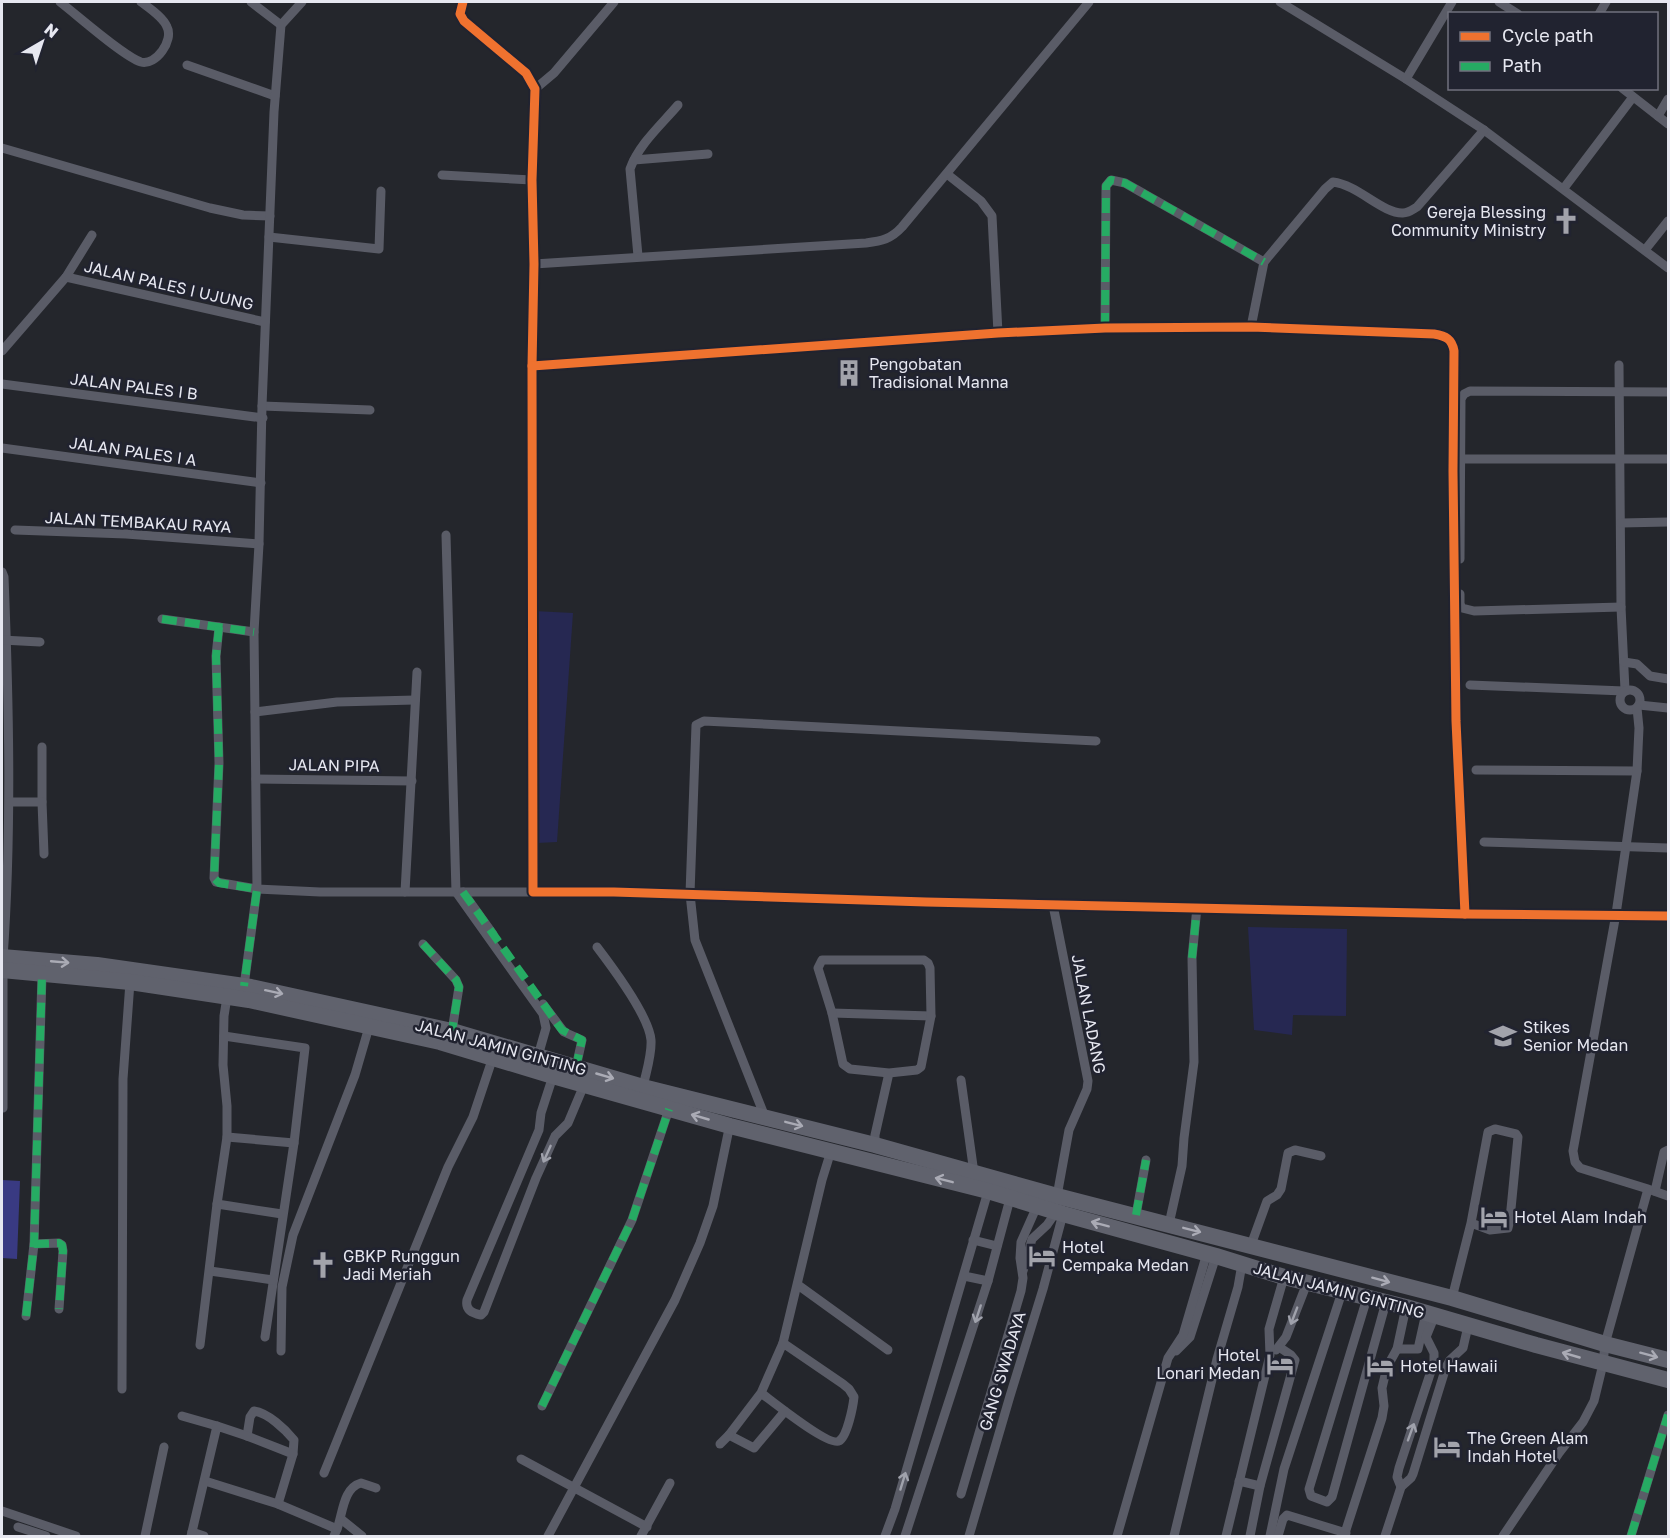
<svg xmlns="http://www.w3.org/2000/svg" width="1670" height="1538" font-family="'Golos Text',sans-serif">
<rect width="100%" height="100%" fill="#24262c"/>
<g fill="#262852">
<polygon points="534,611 573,613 557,842 537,843"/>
<polygon points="1248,927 1347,929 1346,1016 1293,1015 1292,1035 1254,1030"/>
</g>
<polygon fill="#393a82" points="2,1180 20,1181 17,1259 2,1258"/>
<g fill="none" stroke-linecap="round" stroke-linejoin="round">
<g stroke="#5a5c67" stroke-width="9">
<path d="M 60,2 C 77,15 124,57 141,62 C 156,66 174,40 167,27 C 163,17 149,8 141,2"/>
<polyline points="251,2 281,25"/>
<polyline points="463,2 460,14 464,21 526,73 535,89 532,180 534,264 532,366 533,892 614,892 926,902 1465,914 1668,916"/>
<polyline points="1280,2 1406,79 1484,130 1668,268"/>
<polyline points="1499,2 1518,14"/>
<polyline points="1599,14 1606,2"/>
<polyline points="187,65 275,96"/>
<polyline points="1406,79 1452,2"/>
<polyline points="1622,88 1668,124"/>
<polyline points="535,89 554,73 614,2"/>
<polyline points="1658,116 1668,99"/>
<polyline points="2,148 210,208 243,215 270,216"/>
<polyline points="634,160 708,154"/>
<polyline points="947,174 981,201 992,216 998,333"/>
<polyline points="442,175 532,180"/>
<polyline points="1564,188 1633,97"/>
<polyline points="269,237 379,249 381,191"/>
<polyline points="1645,250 1668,221"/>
<path d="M 638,256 L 630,169 C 639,144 661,125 678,105"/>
<path d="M 534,264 L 866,243 C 882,241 891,239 902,227 L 1089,2"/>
<polyline points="66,277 265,322"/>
<path d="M 1251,327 L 1264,262 L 1325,189 L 1333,182 C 1358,185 1383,214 1403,213 C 1409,213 1412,210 1417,207 L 1484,130"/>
<polyline points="1105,328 1106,186 1111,180 1125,183 1264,262"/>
<polyline points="2,351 66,277 92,235"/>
<polyline points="1619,365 1621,607 1625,690"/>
<path d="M 532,366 L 998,333 L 1105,328 L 1251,327 L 1434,334 C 1446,336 1452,339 1454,351 L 1453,471 L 1456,721 L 1465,914"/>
<polyline points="2,384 263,418"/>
<polyline points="262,406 370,410"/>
<polyline points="2,448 261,483"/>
<polyline points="1460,459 1668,459"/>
<polyline points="1621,523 1668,522"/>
<polyline points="15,530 126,534 259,544"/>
<polyline points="446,535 456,892 543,1014 546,1028 538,1056"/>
<polyline points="1460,559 1461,399 1464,394 1470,391 1668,392"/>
<path d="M 2,572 L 4,577 C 9,704 12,830 3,958"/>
<polyline points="1460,594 1460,604 1462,608 1474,611 1621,607"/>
<polyline points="162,619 254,632"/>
<polyline points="219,627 216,656 219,763 214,878 216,882 257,889 320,892 533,892"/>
<polyline points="2,640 40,642"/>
<polyline points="1624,662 1637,664 1650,676 1668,679"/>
<polyline points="1470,685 1624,691"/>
<circle cx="1630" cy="700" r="10"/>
<polyline points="1639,705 1668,708"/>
<polyline points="255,712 337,702 415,700"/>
<polyline points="42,747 42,802"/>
<polyline points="1476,770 1637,771"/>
<polyline points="256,779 412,781"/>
<polyline points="10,802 42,802 44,854"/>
<polyline points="1484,842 1668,848"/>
<polyline points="405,892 417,672"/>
<polyline points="463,892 493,934"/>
<polyline points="1053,905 1088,1081 1087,1089 1069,1130 1057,1196"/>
<polyline points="423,944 456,980 459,987 452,1031"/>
<path d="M 597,947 C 613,968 649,1016 651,1040 C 652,1055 646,1072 643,1087"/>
<polyline points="3,970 3,1108"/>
<polyline points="244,986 257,889 254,632 259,544 262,406 274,112 281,25 302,2"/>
<polyline points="543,1004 564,1032 582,1040 576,1067"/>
<polyline points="832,1013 931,1016"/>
<polyline points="224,1036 305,1048 294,1143 265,1337"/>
<path d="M 553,1076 L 541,1113 L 539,1130 L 467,1300 C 465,1310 472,1313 481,1315 L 484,1312 L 536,1178 L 555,1136 L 568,1123 L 584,1085"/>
<polyline points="961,1080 974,1173"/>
<polyline points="765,1117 695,940 690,894 696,725 704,721 1096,741"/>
<polyline points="227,1137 294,1143"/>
<polyline points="875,1145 875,1135 889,1073 850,1069 843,1064 832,1013 818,968 822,960 924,960 928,963 930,968 931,1016 921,1067 917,1070 889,1073"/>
<polyline points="1651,1190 1668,1196"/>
<polyline points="1655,1191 1664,1152 1668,1150"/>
<polyline points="217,1204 282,1214"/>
<polyline points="1136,1215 1146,1160"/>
<polyline points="1169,1224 1182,1166 1184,1138 1194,1062 1192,958 1197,907"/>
<polyline points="973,1240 997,1246"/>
<polyline points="34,1244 59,1243 62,1245 63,1251 59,1309"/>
<polyline points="1251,1245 1267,1201 1277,1195 1281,1189 1288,1153 1295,1150 1321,1156"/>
<polyline points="210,1271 273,1280"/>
<polyline points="1023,1271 1032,1239 1047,1225 1056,1212"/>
<polyline points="964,1276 988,1281"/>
<polyline points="798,1285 888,1350"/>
<polyline points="1367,1298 1309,1489 1311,1496 1327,1502 1332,1497 1386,1302"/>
<polyline points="1452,1298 1471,1223 1488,1132 1495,1129 1516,1134 1518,1137 1510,1219 1508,1228 1490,1230 1471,1223"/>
<polyline points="26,1316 34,1244 42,975"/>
<polyline points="783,1343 822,1180 831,1151"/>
<polyline points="200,1345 217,1204 227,1137 227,1106 223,1065 224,1016 227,997"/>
<polyline points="1397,1349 1418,1349 1426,1313"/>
<polyline points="1276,1350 1286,1337 1307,1283"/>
<polyline points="281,1351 282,1287 293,1235 355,1075 369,1027"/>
<polyline points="1176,1351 1190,1337 1216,1256"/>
<polyline points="122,1389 123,1079 130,982"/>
<path d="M 761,1393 C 772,1401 829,1447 839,1441 C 847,1437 853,1407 854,1397 L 849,1389 L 843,1384 L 783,1343 L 761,1393 L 729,1435 L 754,1448 L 785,1411"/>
<polyline points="542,1406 632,1220 669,1109"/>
<polyline points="182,1416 217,1426"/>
<path d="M 247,1436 L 250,1417 L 254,1411 C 268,1413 285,1429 294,1440 L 293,1454 L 278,1504"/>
<polyline points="720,1444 729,1435"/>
<polyline points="521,1459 647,1527"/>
<polyline points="324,1473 448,1167 473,1117 493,1057"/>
<polyline points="205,1481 278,1504 337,1529 334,1536"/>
<polyline points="1239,1481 1260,1486"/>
<polyline points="1401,1487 1397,1477 1399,1468 1434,1362 1434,1353 1426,1337 1435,1315"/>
<polyline points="961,1494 1021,1291 1023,1278 1020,1258 1021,1242 1037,1206"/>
<polyline points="2,1511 76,1536"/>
<polyline points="341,1519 362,1536"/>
<polyline points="18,1527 46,1536"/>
<path d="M 337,1529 C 343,1513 343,1488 361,1483 L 376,1488"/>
<polyline points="192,1532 204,1536"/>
<polyline points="145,1536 164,1447"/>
<polyline points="191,1536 217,1426 247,1436 293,1454"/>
<polyline points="548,1536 675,1300 700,1243 713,1206 730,1124"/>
<polyline points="641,1536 670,1483"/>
<polyline points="885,1536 895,1509 989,1188"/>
<polyline points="905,1536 988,1281 1011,1195"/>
<polyline points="969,1536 1010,1396 1043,1289 1063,1214"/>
<polyline points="1117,1536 1168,1358 1183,1335 1207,1253"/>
<polyline points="1174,1536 1217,1359 1238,1287 1242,1264"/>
<polyline points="1226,1536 1270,1355 1269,1329 1284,1277"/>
<polyline points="1250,1536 1260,1486 1295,1360 1291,1355 1279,1347"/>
<polyline points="1270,1536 1284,1469 1342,1292"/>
<polyline points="1278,1536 1283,1519 1287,1515 1346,1533"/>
<polyline points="1344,1536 1382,1418 1384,1406 1382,1388 1387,1367 1397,1349 1406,1307"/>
<polyline points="1385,1536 1401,1487 1411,1478 1413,1474 1446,1367 1450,1360 1463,1348 1468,1326"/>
<polyline points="1503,1536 1559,1453 1583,1422 1594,1401 1603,1364 1605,1344 1648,1189 1580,1168 1575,1162 1573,1151 1616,914 1637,771 1639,728 1637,708"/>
<polyline points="1631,1536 1668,1415"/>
</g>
<g stroke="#60626d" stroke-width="16">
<polyline points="2,957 97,965 251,987 452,1031 643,1087 875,1145 1057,1196 1452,1298 1605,1344 1668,1360"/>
<polyline points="2,970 130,982 249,1000 440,1042 553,1076 730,1126 988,1191 1063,1214 1216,1256 1284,1277 1406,1307 1536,1345 1668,1380"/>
</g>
<g stroke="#26ab63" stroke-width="8" stroke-dasharray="15 8" stroke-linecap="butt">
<polyline points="1105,328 1106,186 1111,180 1125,183 1264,262"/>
<polyline points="162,619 254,632"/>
<polyline points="219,627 216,656 219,763 214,878 219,883 257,889 244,986"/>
<polyline points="463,892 562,1030 582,1040 576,1067"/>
<polyline points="423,944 456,980 459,987 452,1031"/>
<polyline points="1192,958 1197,907"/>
<polyline points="1136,1215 1146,1160"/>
<polyline points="34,1244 59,1243 62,1245 63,1251 59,1309"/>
<polyline points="26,1316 34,1244 42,975"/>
<polyline points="542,1406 632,1220 669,1109"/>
<polyline points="1631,1536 1668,1415"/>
</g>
<defs>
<g id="cycleway">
<polyline points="463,2 460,14 464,21 526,73 535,89 532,180 534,264 532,366 533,892 614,892 926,902 1465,914 1668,916"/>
<path d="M 532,366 L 998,333 L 1105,328 L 1251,327 L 1434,334 C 1446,336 1452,339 1454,351 L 1453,471 L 1456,721 L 1465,914"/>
</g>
</defs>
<use href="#cycleway" stroke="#212330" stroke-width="13"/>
<use href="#cycleway" stroke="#ef722f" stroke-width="9"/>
</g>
<defs><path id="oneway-shaft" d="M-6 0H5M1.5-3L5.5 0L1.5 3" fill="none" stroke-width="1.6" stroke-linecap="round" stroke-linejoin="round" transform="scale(1.5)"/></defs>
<g stroke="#aaabb5">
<use href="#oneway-shaft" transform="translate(60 962) rotate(5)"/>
<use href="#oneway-shaft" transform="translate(274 992) rotate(12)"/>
<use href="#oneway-shaft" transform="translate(605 1076) rotate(16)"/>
<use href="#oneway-shaft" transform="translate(700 1117) rotate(-164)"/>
<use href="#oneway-shaft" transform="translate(794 1124) rotate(14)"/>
<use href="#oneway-shaft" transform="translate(944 1180) rotate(-166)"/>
<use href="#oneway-shaft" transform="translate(1100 1224) rotate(-165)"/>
<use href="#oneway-shaft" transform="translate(1192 1230) rotate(14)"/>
<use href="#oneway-shaft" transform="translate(1381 1280) rotate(15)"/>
<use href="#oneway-shaft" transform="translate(1571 1355) rotate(-164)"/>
<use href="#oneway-shaft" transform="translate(1649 1355) rotate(15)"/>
</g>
<g stroke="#a0a2ac">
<use href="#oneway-shaft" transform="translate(547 1154) rotate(114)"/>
<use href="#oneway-shaft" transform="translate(978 1314) rotate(108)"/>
<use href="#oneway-shaft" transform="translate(1294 1316) rotate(111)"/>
<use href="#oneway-shaft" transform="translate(1411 1432) rotate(-70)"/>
<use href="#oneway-shaft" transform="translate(903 1481) rotate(-73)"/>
</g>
<defs>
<symbol id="church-bare" viewBox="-9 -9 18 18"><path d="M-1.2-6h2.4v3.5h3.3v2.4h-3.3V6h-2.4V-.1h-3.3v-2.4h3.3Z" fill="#a2a3ab" stroke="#212330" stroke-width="2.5" paint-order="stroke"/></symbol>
<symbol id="building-bare" viewBox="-9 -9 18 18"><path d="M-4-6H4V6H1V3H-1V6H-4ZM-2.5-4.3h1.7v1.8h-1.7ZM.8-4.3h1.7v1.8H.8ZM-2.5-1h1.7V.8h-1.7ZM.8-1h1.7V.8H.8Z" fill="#a2a3ab" stroke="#212330" stroke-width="2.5" paint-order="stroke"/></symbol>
<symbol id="university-bare" viewBox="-9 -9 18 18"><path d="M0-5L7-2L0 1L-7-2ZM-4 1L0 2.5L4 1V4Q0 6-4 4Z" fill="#a2a3ab" stroke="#212330" stroke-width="2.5" paint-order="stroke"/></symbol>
<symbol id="hotel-bare" viewBox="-9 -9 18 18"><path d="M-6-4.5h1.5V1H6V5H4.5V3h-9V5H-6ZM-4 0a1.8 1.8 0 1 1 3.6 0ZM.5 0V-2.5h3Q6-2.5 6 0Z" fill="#a2a3ab" stroke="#212330" stroke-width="2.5" paint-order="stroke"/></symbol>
</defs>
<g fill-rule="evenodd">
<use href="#church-bare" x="1547" y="202" width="38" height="38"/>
<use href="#building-bare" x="830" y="354" width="38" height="38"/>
<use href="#university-bare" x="1484" y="1017" width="38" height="38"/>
<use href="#hotel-bare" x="1475" y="1198" width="38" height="38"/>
<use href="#hotel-bare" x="1023" y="1237" width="38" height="38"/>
<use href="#church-bare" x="304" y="1246" width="38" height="38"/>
<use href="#hotel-bare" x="1261" y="1345" width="38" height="38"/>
<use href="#hotel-bare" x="1361" y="1347" width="38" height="38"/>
<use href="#hotel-bare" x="1428" y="1428" width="38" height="38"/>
</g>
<g text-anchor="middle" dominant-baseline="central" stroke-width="5" stroke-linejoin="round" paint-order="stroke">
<g font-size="16" fill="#e6e7f0" stroke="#212330" text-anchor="start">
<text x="1546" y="212" text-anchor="end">Gereja Blessing<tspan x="1546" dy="18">Community Ministry</tspan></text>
<text x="869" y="364">Pengobatan<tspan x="869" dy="18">Tradisional Manna</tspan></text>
<text x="1523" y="1027">Stikes<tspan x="1523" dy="18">Senior Medan</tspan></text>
<text x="1514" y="1217">Hotel Alam Indah</text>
<text x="1062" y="1247">Hotel<tspan x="1062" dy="18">Cempaka Medan</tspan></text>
<text x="343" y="1256">GBKP Runggun<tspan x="343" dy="18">Jadi Meriah</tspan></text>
<text x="1260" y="1355" text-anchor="end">Hotel<tspan x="1260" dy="18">Lonari Medan</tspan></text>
<text x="1400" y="1366">Hotel Hawaii</text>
<text x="1467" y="1438">The Green Alam<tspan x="1467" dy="18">Indah Hotel</tspan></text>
</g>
<g font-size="16" fill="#e6e7f0" stroke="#212330">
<text transform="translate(169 285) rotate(13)">JALAN PALES I UJUNG</text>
<text transform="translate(134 386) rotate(7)">JALAN PALES I B</text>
<text transform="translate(133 451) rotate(8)">JALAN PALES I A</text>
<text transform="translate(138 522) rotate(3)">JALAN TEMBAKAU RAYA</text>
<text transform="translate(334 765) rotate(1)">JALAN PIPA</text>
<text transform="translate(1089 1014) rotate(79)">JALAN LADANG</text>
<text transform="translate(501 1047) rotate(15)">JALAN JAMIN GINTING</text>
<text transform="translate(1339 1290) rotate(15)">JALAN JAMIN GINTING</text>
<text transform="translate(1002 1371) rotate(-73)">GANG SWADAYA</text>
</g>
</g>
<rect width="1670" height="1538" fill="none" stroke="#e6e7f0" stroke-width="6"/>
<rect x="1448" y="12" width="210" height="78" fill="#212330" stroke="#70717d" stroke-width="1.5"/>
<rect x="1460" y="32" width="30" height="9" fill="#ef722f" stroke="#70717d" stroke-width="1.5"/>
<text x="1502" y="42" font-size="18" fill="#e6e7f0">Cycle path</text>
<rect x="1460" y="62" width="30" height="9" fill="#26ab63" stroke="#70717d" stroke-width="1.5"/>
<text x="1502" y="72" font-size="18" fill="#e6e7f0">Path</text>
<g transform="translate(42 42) rotate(39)" stroke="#212330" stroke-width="4.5" paint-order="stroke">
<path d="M0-4.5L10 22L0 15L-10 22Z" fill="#e6e7f0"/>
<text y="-9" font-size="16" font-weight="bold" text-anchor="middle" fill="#e6e7f0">N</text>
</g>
</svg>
